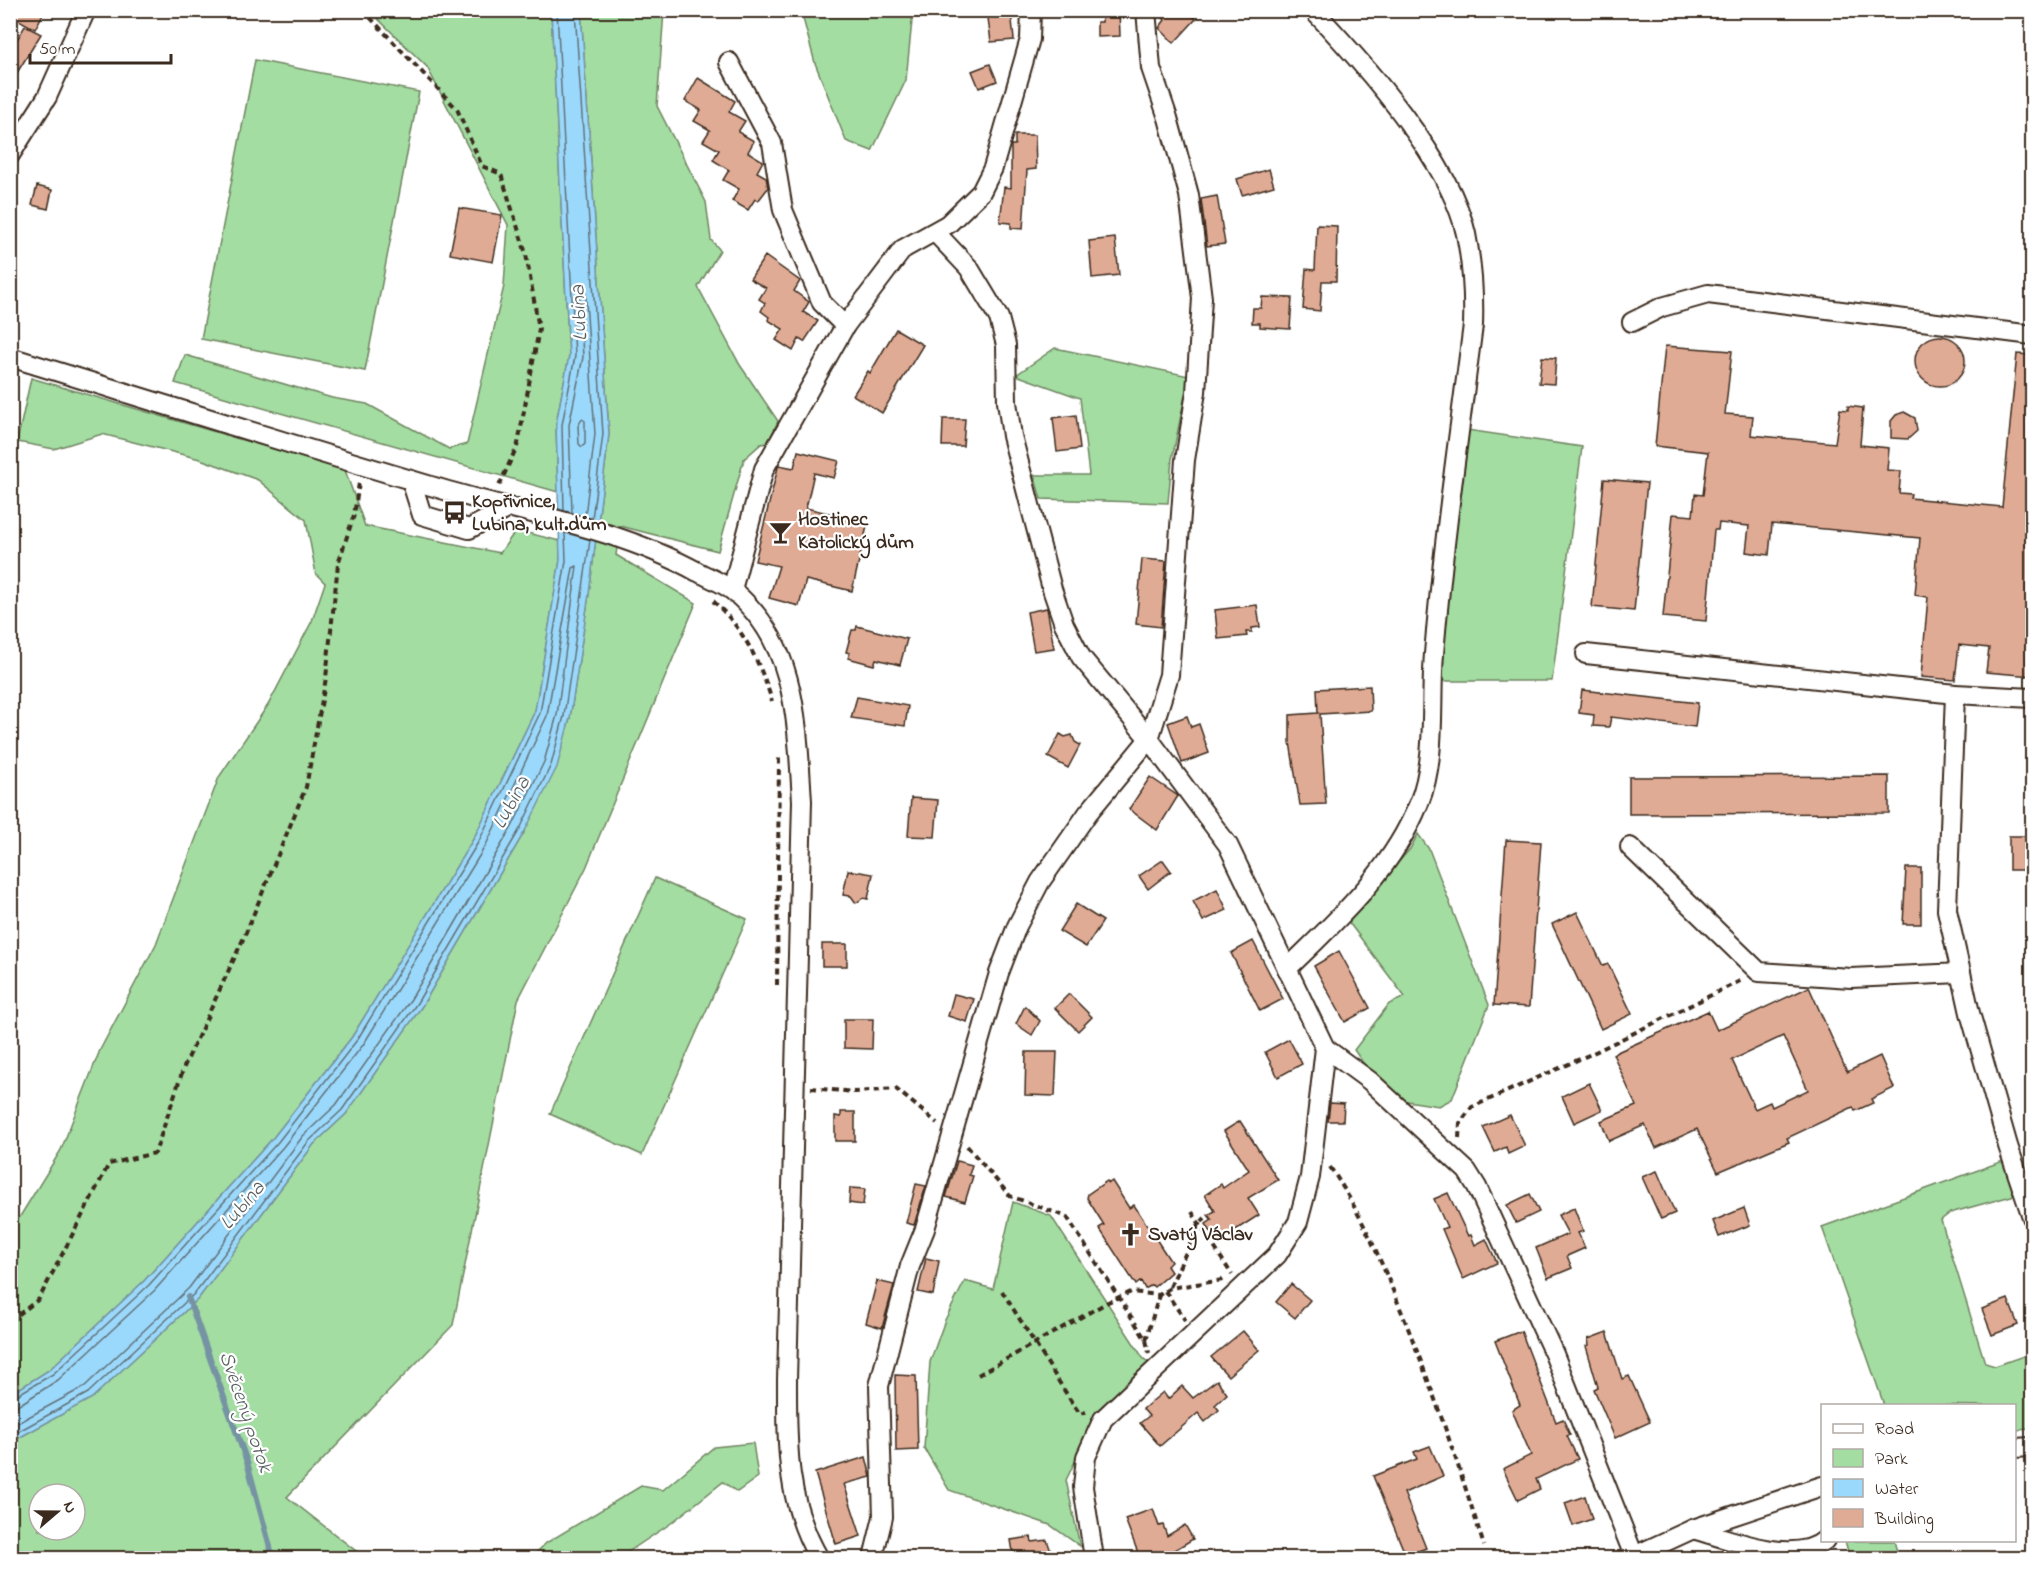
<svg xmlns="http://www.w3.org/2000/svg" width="2043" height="1569" font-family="'Indie Flower',sans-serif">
<rect width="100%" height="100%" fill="#fff"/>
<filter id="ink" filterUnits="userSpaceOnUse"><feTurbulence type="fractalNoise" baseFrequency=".0167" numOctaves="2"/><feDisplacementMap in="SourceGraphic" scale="12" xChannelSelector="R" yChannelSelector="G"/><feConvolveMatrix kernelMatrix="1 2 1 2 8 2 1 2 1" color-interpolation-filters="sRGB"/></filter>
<g filter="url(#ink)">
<g fill="#a3dda2" stroke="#6f8460" stroke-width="1.5" fill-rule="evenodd">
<polygon points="370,11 551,11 569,356 556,424 558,492 175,383 185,355 332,398 367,404 449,449 467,444 504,286 508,225 427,67"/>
<path d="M 581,11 L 664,11 L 657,106 L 706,202 L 711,240 L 720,250 L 698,287 L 740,365 L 778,421 L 768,443 L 761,444 L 744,459 L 718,551 L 620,526 L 616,555 L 696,603 L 586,868 L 518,1000 L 453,1325 L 287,1497 L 365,1558 L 11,1558 L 11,1442 L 92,1398 L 198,1299 L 314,1144 L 346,1114 L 422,1006 L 525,831 L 570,718 L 589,594 L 609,434 ZM 39,1494 L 75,1494 L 75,1530 L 39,1530 Z"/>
<polygon points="801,11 913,11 906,80 872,151 846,141 815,63"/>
<polygon points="255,60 419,92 365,371 201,339"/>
<polygon points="1055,348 1189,376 1172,459 1168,503 1041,499 1034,475 1089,475 1080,398 1016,375"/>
<polygon points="31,378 345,470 365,526 500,553 516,530 560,541 560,560 535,711 474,838 352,1037 273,1138 144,1281 49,1370 11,1394 11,1231 61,1150 100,1050 156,944 219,777 268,705 312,621 325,583 316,574 306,520 258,480 200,459 102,434 54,449 17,442"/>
<polygon points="1467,430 1582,447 1552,681 1440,681 1443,622"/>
<polygon points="1418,834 1429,849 1489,1005 1452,1099 1439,1106 1388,1098 1354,1050 1389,1004 1405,997 1347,920 1410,849"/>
<polygon points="655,878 747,919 642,1155 550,1114"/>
<polygon points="2003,1161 2015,1195 1950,1213 1941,1220 1985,1363 1995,1366 2032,1353 2032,1429 2015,1430 2014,1406 1884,1405 1822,1227"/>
<polygon points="1013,1202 1051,1216 1143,1358 1151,1365 1099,1413 1066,1480 1080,1546 1050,1525 949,1490 924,1448 930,1362 945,1320 965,1281 993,1289"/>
<polygon points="753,1443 758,1477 737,1492 723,1482 670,1524 619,1558 531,1558 546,1543 641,1486 663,1490 714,1447"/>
<polygon points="1845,1541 1894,1541 1899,1558 1850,1558"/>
</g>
<polygon fill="#9bd9fc" stroke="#7593a3" stroke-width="1.5" points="551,11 581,11 609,434 589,594 570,718 557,767 525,831 422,1006 346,1114 314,1144 198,1299 92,1398 11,1442 11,1394 49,1370 144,1281 273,1138 352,1037 474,838 535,711 560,560 556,424 569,356"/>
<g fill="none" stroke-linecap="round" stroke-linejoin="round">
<g stroke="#617077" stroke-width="1.5">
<polyline points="557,10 575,356 562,425 564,511"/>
<polyline points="575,10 603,434 592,519"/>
<polygon points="582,419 585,421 585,444 582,447 579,444 578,426"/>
<polyline points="572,513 569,425 583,357 579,286 582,283 585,286 595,434 585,516"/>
<polyline points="10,1399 53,1374 149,1285 278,1142 357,1040 479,841 540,713 566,561 565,533"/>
<polyline points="10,1407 19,1405 58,1380 154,1291 283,1147 363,1045 486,845 547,716 573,568 577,566 557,715 544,762 513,825 411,999 336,1105 303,1136 189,1288 84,1387 10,1427"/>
<polyline points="10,1436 88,1393 194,1294 309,1141 342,1110 417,1003 520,829 551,765 564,716 590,540"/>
</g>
<polyline stroke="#7593a3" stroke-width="6" points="188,1297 247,1462 273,1558"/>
</g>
<g fill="#e0ab95" stroke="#3b2a1e" stroke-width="1.5" fill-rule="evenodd">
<polygon points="10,10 45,10 35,29 10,15"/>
<polygon points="987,10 1011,10 1014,40 991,42"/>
<polygon points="1102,10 1119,10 1120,36 1097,37 1097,22 1102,22"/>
<polygon points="1157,10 1187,10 1196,19 1174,43 1159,28 1165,20"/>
<polygon points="25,26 41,34 10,84 10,52"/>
<polygon points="990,64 997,81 979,88 972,71"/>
<polygon points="698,78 735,101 729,112 745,121 738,132 754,141 748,152 763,161 757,172 766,177 768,188 758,201 755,199 748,210 732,201 739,189 723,180 729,170 713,160 719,150 703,141 710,130 694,121 701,110 685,101"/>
<polygon points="1015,135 1035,135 1036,169 1027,170 1023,229 1011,228 1011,223 1000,222 1004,187 1011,188 1011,145 1015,145"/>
<polygon points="1269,169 1274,186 1242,195 1237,179"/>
<polygon points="37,186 52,190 48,209 32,205"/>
<polygon points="1217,196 1225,244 1207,246 1201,199"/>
<polygon points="459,208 502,215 493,262 450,254"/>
<polygon points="1317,225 1337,226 1336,281 1322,281 1320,311 1303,309 1306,269 1315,270"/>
<polygon points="1115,238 1119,275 1092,278 1089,241"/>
<polygon points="765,256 800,281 794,291 809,302 803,312 818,321 804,342 799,339 793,351 776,340 783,329 768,320 769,317 761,311 765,303 759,299 766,288 750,279"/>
<polygon points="1262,297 1292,298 1290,329 1260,327 1260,323 1252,323 1253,308 1261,308"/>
<polygon points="896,329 923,345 882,413 853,395 868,371 870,373"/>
<circle cx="1940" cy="361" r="25"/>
<polygon points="1665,346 1732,351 1725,414 1753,416 1751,435 1835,443 1840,409 1848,410 1848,406 1863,408 1860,445 1889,448 1887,470 1901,471 1899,493 1911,494 1910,498 2002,507 2017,354 2032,355 2032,676 1986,672 1989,648 1959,645 1955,680 1921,677 1928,597 1915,595 1920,538 1772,524 1769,555 1746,552 1749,526 1719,523 1718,530 1714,530 1706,621 1663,617 1673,514 1693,516 1695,494 1703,495 1708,452 1655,446"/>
<polygon points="1542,357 1556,358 1554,384 1539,383"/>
<polygon points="1904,412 1915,418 1917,431 1908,439 1891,438 1891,421 1896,415"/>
<polygon points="1076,415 1080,449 1057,452 1053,418"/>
<polygon points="943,419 965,419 963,446 942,446"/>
<polygon points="798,451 839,461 834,478 814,473 806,508 868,522 852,591 806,580 799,606 769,598 779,566 755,561 778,467 779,465 794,468"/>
<polygon points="1604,479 1647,483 1634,611 1592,607"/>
<polygon points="1142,559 1166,561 1161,627 1136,624"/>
<polygon points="1257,605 1260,627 1252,628 1252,632 1246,632 1247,636 1218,639 1215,610"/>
<polygon points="1047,608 1054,648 1034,651 1027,612"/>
<polygon points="857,626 907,639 900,665 876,659 874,665 848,658 850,653 846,652 852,630 856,630"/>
<polygon points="1370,686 1371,711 1320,714 1326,804 1300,805 1290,742 1290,715 1318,713 1317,689"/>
<polygon points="1582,690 1698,703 1695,727 1611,717 1609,727 1593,726 1594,715 1579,713"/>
<polygon points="857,697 908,706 905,726 851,718"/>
<polygon points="1187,716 1191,727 1199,724 1209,753 1182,763 1168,723"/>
<polygon points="1060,734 1065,737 1072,735 1075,742 1080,745 1068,768 1048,757"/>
<polygon points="1889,776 1889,813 1629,814 1629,777"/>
<polygon points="1150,777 1178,796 1157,830 1129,809"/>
<polygon points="911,798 938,800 935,837 908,836"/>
<rect x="2009" y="836" width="23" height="34"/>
<polygon points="1506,840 1541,842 1529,1007 1494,1005"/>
<polygon points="1163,860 1171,871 1148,889 1139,876"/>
<polygon points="1906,868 1921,868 1921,924 1903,924"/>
<polygon points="848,870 873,874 868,899 863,898 856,903 851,896 843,895"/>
<polygon points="1217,889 1227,910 1203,921 1193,901"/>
<polygon points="1076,904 1103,921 1086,947 1059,931"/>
<polygon points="1577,912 1603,966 1608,964 1632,1014 1601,1029 1552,924"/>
<polygon points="1253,941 1283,999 1260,1011 1231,953"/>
<rect x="822" y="944" width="25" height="22"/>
<polygon points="1339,951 1370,1008 1345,1022 1314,966"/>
<path d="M 1809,987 L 1847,1072 L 1880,1056 L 1894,1088 L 1871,1099 L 1873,1103 L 1855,1111 L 1853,1107 L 1787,1138 L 1789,1142 L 1718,1172 L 1697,1129 L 1656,1148 L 1645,1125 L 1609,1141 L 1601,1121 L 1636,1106 L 1613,1054 L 1708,1011 L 1717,1030 ZM 1783,1036 L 1808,1090 L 1772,1107 L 1770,1102 L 1755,1109 L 1732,1060 Z"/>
<polygon points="954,994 974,999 967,1022 948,1016"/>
<polygon points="1069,994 1092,1017 1078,1031 1055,1008"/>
<polygon points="1025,1006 1040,1021 1032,1035 1016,1024"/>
<polygon points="844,1019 873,1019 872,1049 844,1048"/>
<polygon points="1289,1039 1302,1064 1278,1077 1265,1052"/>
<polygon points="1026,1052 1057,1052 1055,1096 1025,1095"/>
<polygon points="1589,1083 1602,1110 1574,1123 1562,1096"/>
<polygon points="1330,1103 1344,1104 1343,1121 1328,1121"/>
<polygon points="841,1112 855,1112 855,1141 835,1141 835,1116 841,1117"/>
<polygon points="1510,1115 1525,1146 1508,1154 1506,1147 1495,1152 1483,1127"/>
<polygon points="1240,1121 1278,1180 1248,1198 1259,1215 1217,1242 1206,1224 1212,1220 1208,1215 1215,1211 1205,1195 1221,1184 1223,1188 1249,1170 1224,1131"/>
<polygon points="957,1161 972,1165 969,1175 973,1176 965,1202 946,1197"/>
<polygon points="1657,1171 1675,1213 1661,1219 1642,1177"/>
<polygon points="1107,1181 1109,1183 1112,1181 1129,1208 1134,1205 1171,1262 1167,1266 1171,1272 1154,1287 1152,1285 1145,1289 1141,1281 1136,1285 1099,1228 1104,1225 1087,1198 1088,1194"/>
<polygon points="916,1184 926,1186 914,1225 906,1223"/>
<polygon points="850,1188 865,1189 863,1205 849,1203"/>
<polygon points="1448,1193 1468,1236 1471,1235 1475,1245 1486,1239 1497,1263 1463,1279 1442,1229 1447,1227 1434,1199"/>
<polygon points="1530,1194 1539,1212 1516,1223 1507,1205"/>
<polygon points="1574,1208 1583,1231 1578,1233 1585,1248 1567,1256 1572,1268 1548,1278 1536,1248 1568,1234 1558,1215"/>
<polygon points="1744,1208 1750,1225 1719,1237 1713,1221"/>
<polygon points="926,1258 939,1261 933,1295 918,1292"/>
<polygon points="877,1281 894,1285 882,1328 866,1323"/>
<polygon points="1291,1284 1310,1300 1295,1318 1276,1302"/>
<polygon points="2008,1299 2018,1325 1992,1335 1982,1309"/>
<polygon points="1243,1331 1259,1350 1228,1376 1211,1357"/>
<polygon points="1521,1331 1556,1422 1563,1419 1570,1435 1567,1436 1578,1459 1536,1479 1540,1489 1518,1500 1503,1469 1531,1455 1512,1410 1520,1405 1495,1341"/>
<polygon points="1607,1332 1622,1379 1629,1376 1650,1422 1615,1438 1594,1389 1598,1387 1586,1346 1589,1345 1588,1339"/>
<polygon points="895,1375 916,1376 918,1450 896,1451"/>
<polygon points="1217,1380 1227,1394 1215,1405 1219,1410 1205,1422 1198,1413 1160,1446 1140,1423 1149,1416 1143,1409 1163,1392 1168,1399 1182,1386 1193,1398"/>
<polygon points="1430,1446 1443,1476 1404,1493 1426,1548 1406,1556 1373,1476 1417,1459 1414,1452"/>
<polygon points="866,1457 871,1477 844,1484 861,1536 836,1544 815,1473"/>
<polygon points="1585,1496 1592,1519 1573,1526 1565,1503"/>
<polygon points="1153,1509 1159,1526 1163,1525 1167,1536 1185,1525 1193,1539 1161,1558 1140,1558 1125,1519"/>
<polygon points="1031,1537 1032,1542 1047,1540 1053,1557 1014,1558 1011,1540"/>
</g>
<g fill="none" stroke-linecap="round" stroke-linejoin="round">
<defs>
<g id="minor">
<polyline points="729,62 772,143 783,210 822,303 845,326"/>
<polyline points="10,155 47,97 86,10"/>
<polyline points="935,232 969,268 999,318 1006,345 1007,402 1012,436 1052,589 1064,624 1081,657 1149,739 1228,845 1325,1048 1370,1081 1467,1171 1477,1187 1554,1354 1634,1556"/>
<polyline points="1632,322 1662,307 1708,294 2032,335"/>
<path d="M 10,357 C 156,402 302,448 448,491 C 532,515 622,530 698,572 C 710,578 723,583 733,591 C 798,644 797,726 802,801 L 787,1380 C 787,1444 786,1502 819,1558"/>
<polyline points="411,480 422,515 469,529 508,508"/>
<polyline points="732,590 764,469 845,326 903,249 948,224 981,192 993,168 1030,39 1031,10"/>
<polyline points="1586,654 1955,694 2032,698"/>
<polyline points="1955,694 1947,910 1970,1013 2008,1146 2032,1217"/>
<polyline points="1630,847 1759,972 1851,978 1961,973"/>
<path d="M 1287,969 C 1338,919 1392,871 1419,803 C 1437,758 1430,702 1434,654 C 1443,544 1459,434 1473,325 C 1474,295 1472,264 1466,234 C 1450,160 1365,65 1313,10"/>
<polyline points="2014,1448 2032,1447"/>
<path d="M 1693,1529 C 1727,1538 1795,1567 1825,1540"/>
<polyline points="873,1558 883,1517 879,1386 910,1266 925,1229 999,973 1017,926 1040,882 1088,813 1149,739 1169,675 1185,460 1196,392 1202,298 1189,195 1168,118 1151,68 1146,10"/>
<polyline points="1094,1558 1083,1487 1086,1457 1103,1419 1277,1255 1298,1222 1310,1177 1325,1048"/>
<polyline points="1630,1558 1693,1529 1822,1486"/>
</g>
</defs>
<use href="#minor" stroke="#3b2a1e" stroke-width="22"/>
<g stroke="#3b2a1e" stroke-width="4" stroke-dasharray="6 4.5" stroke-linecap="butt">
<polyline points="363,10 457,109 482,166 501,174 526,254 539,329 518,444 499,486"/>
<path d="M 713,601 C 743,628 760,662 772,701"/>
<polyline points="777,985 779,756"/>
<polyline points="811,1088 855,1092 896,1089 937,1123"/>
<polyline points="1459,1138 1460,1123 1472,1107 1591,1054 1742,980"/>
<polyline points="967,1146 1010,1196 1067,1217 1146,1340 1149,1353"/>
<path d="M 1330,1167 C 1362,1214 1383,1265 1404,1318 C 1434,1393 1460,1469 1484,1546"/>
<polyline points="1192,1212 1232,1275"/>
<polyline points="1170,1287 1199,1224 1205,1218"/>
<polyline points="1002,1291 1071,1401 1080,1414 1086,1412"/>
<polyline points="1165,1291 1185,1320"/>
<polyline points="10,1321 39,1299 109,1164 155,1153 184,1067 245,935 306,787 326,678 338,564 354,515 359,483"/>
<polyline points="1146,1340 1159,1295"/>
<polyline points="978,1375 1108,1302 1131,1292 1159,1295 1170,1288 1223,1280"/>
</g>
<use href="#minor" stroke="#fff" stroke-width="18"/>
</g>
</g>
<defs>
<symbol id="bus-bare" viewBox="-9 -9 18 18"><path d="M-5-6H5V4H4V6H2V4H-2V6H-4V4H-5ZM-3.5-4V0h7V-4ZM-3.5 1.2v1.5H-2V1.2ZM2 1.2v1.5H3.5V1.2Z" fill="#3b2a1e" stroke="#fff" stroke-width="2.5" paint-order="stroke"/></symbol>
<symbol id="bar-bare" viewBox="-9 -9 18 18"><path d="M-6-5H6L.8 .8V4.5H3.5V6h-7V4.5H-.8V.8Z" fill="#3b2a1e" stroke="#fff" stroke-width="2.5" paint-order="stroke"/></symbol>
<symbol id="church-bare" viewBox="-9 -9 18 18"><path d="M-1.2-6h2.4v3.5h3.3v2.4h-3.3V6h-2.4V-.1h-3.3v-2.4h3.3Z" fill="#3b2a1e" stroke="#fff" stroke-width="2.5" paint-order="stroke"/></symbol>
</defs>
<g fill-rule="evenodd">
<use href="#bus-bare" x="438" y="496" width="33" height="33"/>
<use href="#bar-bare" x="764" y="516" width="33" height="33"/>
<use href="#church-bare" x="1114" y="1218" width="33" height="33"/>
</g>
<g text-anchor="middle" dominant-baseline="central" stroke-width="4.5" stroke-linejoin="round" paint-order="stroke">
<g font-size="20" font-weight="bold" fill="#3b2a1e" stroke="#fff" text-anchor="start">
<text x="472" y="502">Kopřivnice,<tspan x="472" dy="23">Lubina, kult.dům</tspan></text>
<text x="798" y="520">Hostinec<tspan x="798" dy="23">Katolický dům</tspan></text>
<text x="1148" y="1235">Svatý Václav</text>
</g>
<g font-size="21" font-style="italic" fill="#585f61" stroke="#fff">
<text transform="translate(580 313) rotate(-93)">Lubina</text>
<text transform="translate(512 803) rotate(-61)">Lubina</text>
<text transform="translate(243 1206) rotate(-49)">Lubina</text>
<text transform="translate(245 1412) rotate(71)">Svěcený potok</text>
</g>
</g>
<rect width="2043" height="1569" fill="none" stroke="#fff" stroke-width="36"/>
<rect x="18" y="18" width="2007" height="1533" fill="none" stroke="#3b2a1e" stroke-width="2" filter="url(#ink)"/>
<rect x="1821" y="1404" width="195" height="138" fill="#ffffff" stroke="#b1aaa5" stroke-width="1.5"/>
<rect x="1833" y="1424" width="30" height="9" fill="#ffffff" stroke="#b1aaa5" stroke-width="1.5"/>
<text x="1875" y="1434" font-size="18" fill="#3b2a1e">Road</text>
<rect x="1833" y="1449" width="30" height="18" fill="#a3dda2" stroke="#b1aaa5" stroke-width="1.5"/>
<text x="1875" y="1464" font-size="18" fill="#3b2a1e">Park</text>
<rect x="1833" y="1479" width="30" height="18" fill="#9bd9fc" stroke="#b1aaa5" stroke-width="1.5"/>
<text x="1875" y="1494" font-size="18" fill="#3b2a1e">Water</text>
<rect x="1833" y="1509" width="30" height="18" fill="#e0ab95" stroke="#b1aaa5" stroke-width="1.5"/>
<text x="1875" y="1524" font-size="18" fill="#3b2a1e">Building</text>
<g transform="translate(57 1512) rotate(70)"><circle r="28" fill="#ffffff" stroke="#b1aaa5" stroke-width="1.5"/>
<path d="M0-4.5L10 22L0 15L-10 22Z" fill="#3b2a1e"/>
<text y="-9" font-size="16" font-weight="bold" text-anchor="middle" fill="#3b2a1e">N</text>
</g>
<path d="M30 54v9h141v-9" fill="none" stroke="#3b2a1e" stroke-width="3"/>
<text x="39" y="54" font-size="18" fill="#3b2a1e" stroke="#ffffff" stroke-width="4.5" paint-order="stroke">50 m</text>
</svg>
